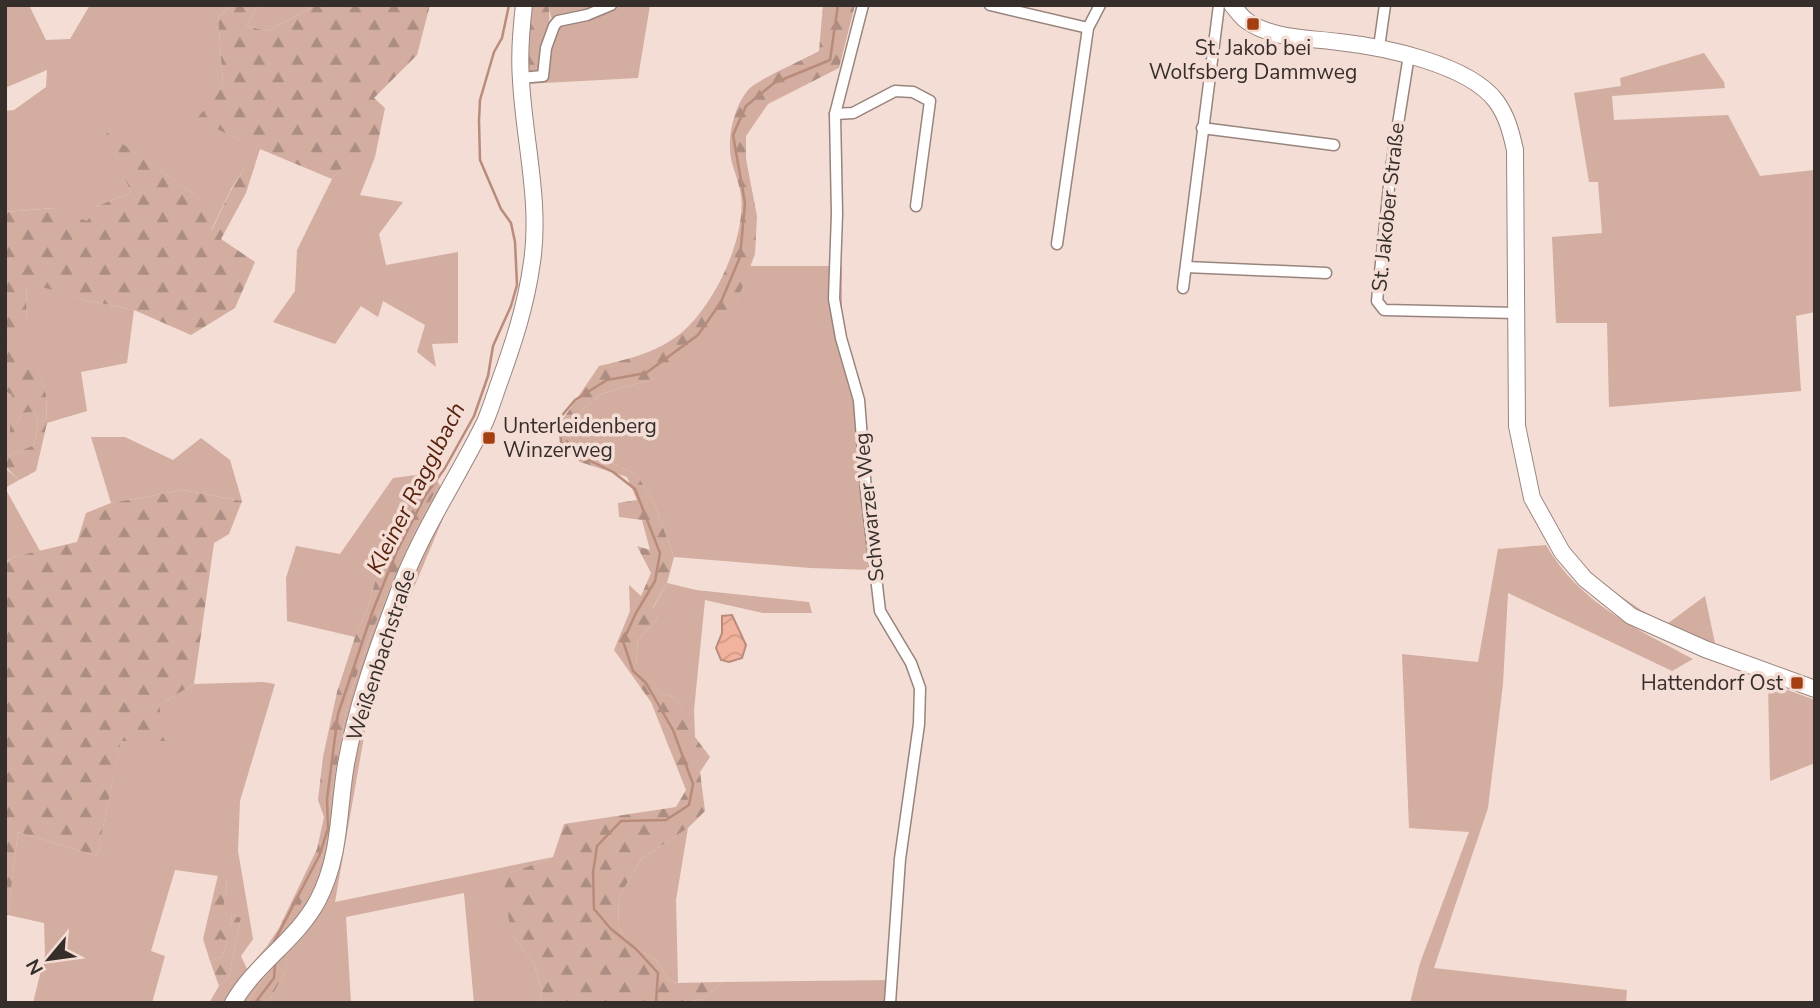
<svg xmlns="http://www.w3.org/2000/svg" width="1820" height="1008" font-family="'Nunito Sans',sans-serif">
<defs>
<pattern id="forest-firs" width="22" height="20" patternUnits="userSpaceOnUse" patternTransform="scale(1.75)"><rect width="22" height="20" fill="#d3ad9f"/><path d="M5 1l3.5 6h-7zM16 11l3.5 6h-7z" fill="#ac8d82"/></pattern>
<pattern id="water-waves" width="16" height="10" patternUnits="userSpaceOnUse" patternTransform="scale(1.75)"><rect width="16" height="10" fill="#f1b39d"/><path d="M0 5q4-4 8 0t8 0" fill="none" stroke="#cf9a87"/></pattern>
</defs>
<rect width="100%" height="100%" fill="#f3ddd5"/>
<g fill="#d3ad9f">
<polygon points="5,5 29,5 46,40 70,39 90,5 231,5 218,18 223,85 198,119 245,143 245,167 231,189 211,231 198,197 107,133 131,193 97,206 87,222 54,208 5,212 5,111 14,110 46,87 47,70 5,88"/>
<polygon points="258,5 316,5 268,31 246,26"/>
<polygon points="548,5 650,5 638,78 525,84 525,73 552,20"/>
<polygon points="1704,53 1724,82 1725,88 1612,96 1614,120 1728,115 1760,176 1815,170 1815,312 1796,316 1801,391 1609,407 1607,323 1556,323 1552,237 1602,233 1598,182 1589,182 1574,93 1621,86 1620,78"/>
<polygon points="357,151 375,157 360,195 403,202 379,234 386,265 458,252 458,343 432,344 436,367 417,352 425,325 383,301 378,317 361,306 335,344 273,322 295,291 297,250 332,179"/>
<polygon points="750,266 842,266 842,318 870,441 858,447 871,570 810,568 674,557 653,500 637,475 575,446 566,432 575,416 601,394 653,379 738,299"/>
<polygon points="26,281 85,300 134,310 127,363 81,372 87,411 47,423 46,394 32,355 5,351 5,332 27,325"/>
<polygon points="5,391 12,395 17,423 22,413 35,412 38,425 34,445 10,455 5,466"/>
<polygon points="91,437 125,437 173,460 201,438 230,460 242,501 183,490 111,503"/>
<polygon points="5,468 19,480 5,488 40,551 13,557 5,562"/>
<polygon points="432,473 381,560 368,607 355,637 287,621 286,578 296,546 340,554 393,478"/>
<polygon points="439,484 448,499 447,509 415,585 369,708 335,902 553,857 511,873 511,933 534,964 542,991 539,1003 474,1003 464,893 346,917 351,1003 268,1003 286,971 287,929 317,872 326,845 329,809 348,701 370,636 413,535"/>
<polygon points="1565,544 1599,581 1641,610 1667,624 1705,596 1716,648 1627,608 1599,587"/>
<path d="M 1546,545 C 1579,603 1637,629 1693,659 L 1672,671 L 1508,593 L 1503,684 L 1488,808 L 1434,968 L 1627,990 L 1626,1003 L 1410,1003 L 1420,963 L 1469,832 L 1409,828 L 1402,654 L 1478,662 L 1498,549 Z"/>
<polygon points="667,583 696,590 809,602 812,613 763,613 705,600 694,710 684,715 678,699 661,693 636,665 638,640 658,618 653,608"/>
<polygon points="263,682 275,684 240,801 238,851 253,939 241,956 247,969 267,946 272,967 247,1003 209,1003 219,986 229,977 241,918 232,914 230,927 218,927 227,888 226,877 175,870 151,951 165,956 152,1003 33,1003 45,954 44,923 8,915 5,917 5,913 8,914 18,832 97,856 121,740 159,705 194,684"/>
<polygon points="1768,683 1815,700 1815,763 1770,781"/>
<polygon points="688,828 676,900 678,983 670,981 656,960 629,943 618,926 619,897 641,859"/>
<polygon points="220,937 227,943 222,957 210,961 203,939 213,945"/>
<polygon points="896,980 894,1003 680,1003 703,999 722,982"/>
</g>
<g fill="url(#forest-firs)">
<polygon points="231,5 258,5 246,26 268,31 316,5 430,5 417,55 374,98 385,108 375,157 357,152 332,179 260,149 246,193 221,239 255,262 235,308 191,335 134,310 85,300 26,282 27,326 5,332 5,212 55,208 87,221 97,206 131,193 106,132 198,197 212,230 230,192 245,167 245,143 197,119 223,85 218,18"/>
<path d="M 527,5 L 548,5 C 553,24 544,46 541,66 L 525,73 Z"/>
<path d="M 823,5 L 855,5 L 839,68 L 768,104 L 746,136 L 746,159 L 757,216 L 755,254 L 738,299 L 691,355 L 653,379 L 601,394 L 575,416 L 567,432 L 575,446 L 637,475 L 653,500 L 674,557 L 667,583 L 653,607 L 658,618 L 638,640 L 636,664 L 661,693 L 678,699 L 684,714 L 694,710 L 695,737 L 710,757 L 700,772 L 705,811 L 688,828 L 641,859 L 619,897 L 618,926 L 629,943 L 656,960 L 670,981 L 678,983 L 722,982 L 703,999 L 680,1003 L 539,1003 L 542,991 L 534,964 L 511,933 L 504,888 L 511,873 L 553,857 L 564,824 L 676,807 L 686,790 L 651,702 L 614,650 L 630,611 L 629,585 L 641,596 L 651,573 L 637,546 L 650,550 L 642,520 L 619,517 L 618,503 L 637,500 L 627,477 L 580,462 L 562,445 L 561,422 L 599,366 C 625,360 651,354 673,339 C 710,316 747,239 741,195 C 739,180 730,164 730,149 C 729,130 736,103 749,89 C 757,80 805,59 819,51 Z"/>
<polygon points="5,351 32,354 46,394 47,423 36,471 19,480 5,466 10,455 34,445 38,425 35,412 22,413 17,423 22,432 14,447 9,446 12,395 5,391"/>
<polygon points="432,473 439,484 413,535 370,636 348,701 329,809 326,845 317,872 288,929 286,971 268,1003 247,1003 272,967 267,946 279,928 317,849 324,817 318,800 323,757 337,692 355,637 368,607 381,560"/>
<polygon points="183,490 242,501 229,534 214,543 194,684 159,705 166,741 121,741 97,856 18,832 8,915 5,913 5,563 13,557 77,542 86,513 111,503"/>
<polygon points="218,875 226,877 227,888 219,927 230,927 232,914 241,918 229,977 219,986 210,961 222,957 227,943 220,938 213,946 203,939"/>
</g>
<polygon fill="url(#water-waves)" stroke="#b98b7b" stroke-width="2" points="732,615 746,645 742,658 729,662 721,660 716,648 722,633 722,616"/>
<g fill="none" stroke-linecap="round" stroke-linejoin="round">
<g stroke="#b98b7b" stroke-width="2.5">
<polyline points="274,942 319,856 328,829 327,799 338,714 372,613 396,553 425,496 445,468 474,416 488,376 493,346 511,306 517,285 515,242 511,223 501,209 480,160 479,120 480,100 494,52 502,38 509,5"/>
<polyline points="255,1003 274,978 275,963"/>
<polyline points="656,1003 658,973 636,949 611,929 594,909 593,873 597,846 621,821 666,820 689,805 693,784 673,730 646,683 633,671 623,641 636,613 655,581 660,553 635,489 613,472 576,454 561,442 559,419 575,400 607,380 646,373 698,335 721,302 740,257 745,203 733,135 746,106 774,83 830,60 838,5"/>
</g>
<defs>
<g id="minor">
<polyline points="863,5 835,114 837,214 834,299 841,338 859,400 866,491 880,611 911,663 920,688 919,724 900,859 890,1003"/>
<polyline points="990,5 1088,28"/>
<polyline points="1379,47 1385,5"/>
<polyline points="1409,55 1391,168 1377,301 1384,310 1516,313"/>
<polyline points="520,78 543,76 546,48 554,26 558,21 587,15 611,5"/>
<polyline points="835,114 853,113 895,91 913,92 930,101 916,206"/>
<polyline points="1202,128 1334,145"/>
<polyline points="1057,244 1088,28 1100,5"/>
<polyline points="1186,267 1326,273"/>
<polyline points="1183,288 1219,5"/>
</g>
<g id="secondary">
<path d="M 1232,5 C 1237,10 1241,17 1247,21 C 1272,39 1309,38 1339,42 C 1384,47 1468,64 1496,101 C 1507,116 1511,132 1515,150 L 1517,426 L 1532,498 L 1562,552 L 1585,579 L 1631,616 L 1705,649 L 1815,689"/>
<path d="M 233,1003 C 255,964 297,940 318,900 C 341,856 338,810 346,764 C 356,708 376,652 396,599 C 418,536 456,481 485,422 C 490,410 494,398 498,386 C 513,345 526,306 532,262 C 541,202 524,140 521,80 C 519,55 521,30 524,5"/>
</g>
</defs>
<use href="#minor" stroke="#99847d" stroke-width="13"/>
<use href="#secondary" stroke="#99847d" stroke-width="18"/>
<use href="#minor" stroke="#fff" stroke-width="10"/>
<use href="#secondary" stroke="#fff" stroke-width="16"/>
</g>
<g fill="#a43f12" stroke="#f3ddd5" stroke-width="2.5">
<rect x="1246" y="17" width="14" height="14" rx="3.5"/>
<rect x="482" y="431" width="14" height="14" rx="3.5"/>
<rect x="1790" y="676" width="14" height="14" rx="3.5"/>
</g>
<g text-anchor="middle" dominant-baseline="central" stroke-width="7" stroke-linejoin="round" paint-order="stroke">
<g font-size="21" fill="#362e2b" stroke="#f3ddd5">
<text x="1253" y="48">St. Jakob bei<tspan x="1253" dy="24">Wolfsberg Dammweg</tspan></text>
<text x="503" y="426" text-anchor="start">Unterleidenberg<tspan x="503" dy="24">Winzerweg</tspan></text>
<text x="1783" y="683" text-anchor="end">Hattendorf Ost</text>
</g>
<g font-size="21" fill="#362e2b" stroke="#f3ddd5">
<text transform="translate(1388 207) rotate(-84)">St. Jakober Straße</text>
<text transform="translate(869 507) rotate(-96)">Schwarzer Weg</text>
<text transform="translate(381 655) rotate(-72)">Weißenbachstraße</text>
</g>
<g font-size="23" font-style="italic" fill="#58210b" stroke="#f3ddd5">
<text transform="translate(416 488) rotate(-63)">Kleiner Ragglbach</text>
</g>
</g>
<rect width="1820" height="1008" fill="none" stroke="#362e2b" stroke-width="14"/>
<g transform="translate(49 959) rotate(241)" stroke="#f3ddd5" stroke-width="5" paint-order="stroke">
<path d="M0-5L12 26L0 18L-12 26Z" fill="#362e2b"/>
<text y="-10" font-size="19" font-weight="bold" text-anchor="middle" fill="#362e2b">N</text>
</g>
</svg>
